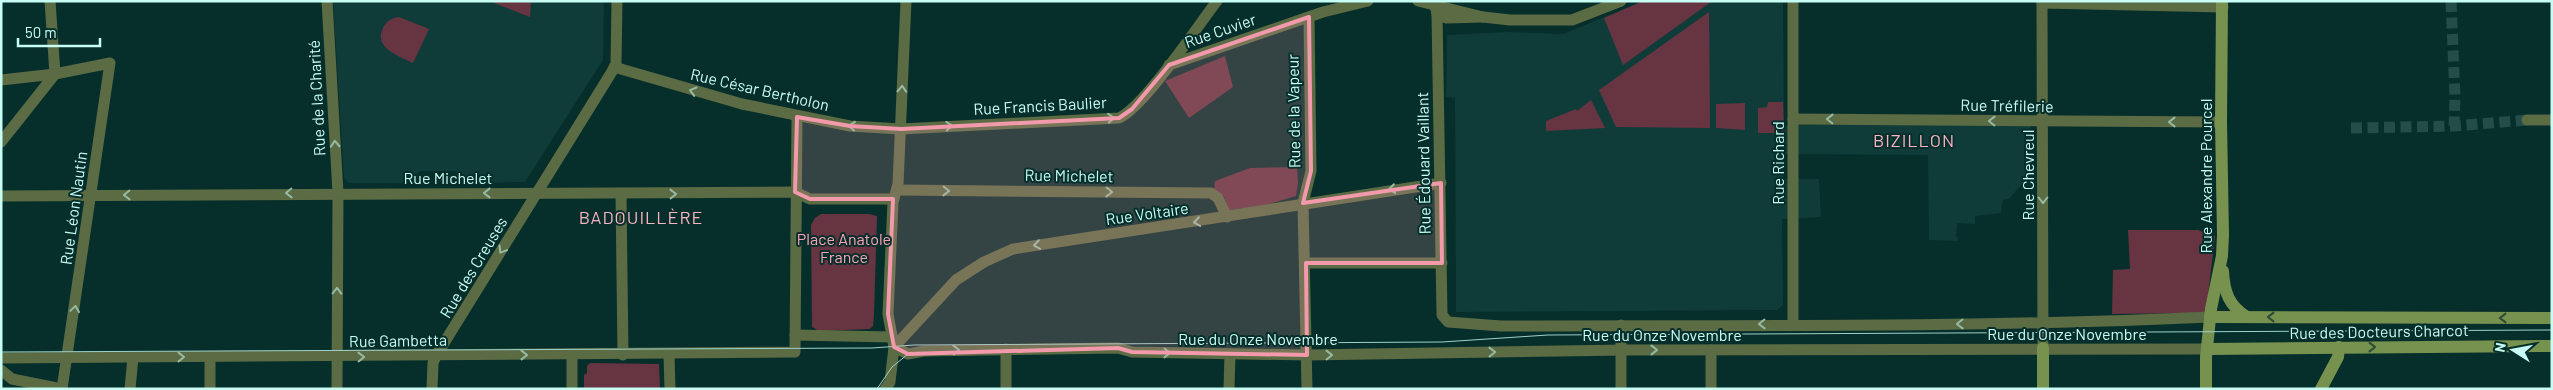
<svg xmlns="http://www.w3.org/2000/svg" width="2553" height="390" font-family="Barlow,sans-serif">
<rect width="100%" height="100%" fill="#062e2b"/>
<g fill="#0f3c38">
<polygon points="333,1 604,1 603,60 525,182 467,183 455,171 420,171 407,183 349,183 344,178"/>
<polygon points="1643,1 1783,1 1784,125 2031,125 2033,168 2028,168 2030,179 2026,179 2009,199 2003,200 2001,213 1975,216 1975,224 1957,223 1956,236 1958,237 1958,241 1929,240 1928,155 1784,154 1783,179 1819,179 1821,217 1782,219 1783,305 1777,310 1456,312 1455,98 1446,97 1447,35 1508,32 1563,34"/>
</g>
<g fill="#663541">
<polygon points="489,1 531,1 530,17"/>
<polygon points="1643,1 1711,1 1711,2 1623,65 1604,18"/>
<polygon points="1709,12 1710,128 1616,127 1599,90"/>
<path d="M 399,17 L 429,29 L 413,63 C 399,56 373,48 383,28 C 386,21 392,18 399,17 Z"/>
<polygon points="1225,56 1233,87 1189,118 1165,81"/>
<polygon points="1591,100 1605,128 1546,131 1546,121 1576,109 1577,111"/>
<polygon points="1768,102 1783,102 1784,133 1758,133 1758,108 1767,107"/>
<polygon points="1745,103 1745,130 1716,128 1716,104"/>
<polygon points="1297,167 1298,183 1296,196 1266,205 1229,210 1224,197 1214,189 1215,181 1250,168"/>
<polygon points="821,214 869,214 877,216 874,315 873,326 870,329 819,331 812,327 811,225 815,218"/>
<polygon points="2128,230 2198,230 2215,236 2206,313 2112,314 2113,270 2130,269"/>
<polygon points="590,363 659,364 660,389 584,389 584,375 587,373 587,366"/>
</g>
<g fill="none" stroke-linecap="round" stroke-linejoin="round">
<g stroke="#234d49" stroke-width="11" stroke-dasharray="11 5.5" stroke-linecap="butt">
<polyline points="2451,1 2455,97 2454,126"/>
<polyline points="2351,128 2454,126 2527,120"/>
</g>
<g stroke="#5b6b43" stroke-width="11">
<polyline points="50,1 55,74"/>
<polyline points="327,1 338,193 337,389"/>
<polyline points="1418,1 1483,17 1446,18 1437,14"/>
<path d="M 1434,1 L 1437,14 L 1442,315 L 1448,322 L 1501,326 C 1738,325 1974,328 2210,317"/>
<polyline points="1793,1 1793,324"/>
<polyline points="2042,1 2043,348"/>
<polyline points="2042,3 2223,7"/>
<polyline points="1483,17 1510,20 1572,20 1621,1"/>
<polyline points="1169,65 1323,12 1368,1"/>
<path d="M 614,67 L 742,104 L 850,126 L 901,129 L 1119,118 C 1144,107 1197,27 1217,1"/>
<polyline points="1,80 55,74 110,63 62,389"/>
<polyline points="1793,119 2221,122"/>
<polyline points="2527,120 2552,120"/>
<polyline points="1,142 55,74"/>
<polyline points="898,190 1211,193 1218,198 1227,217"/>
<polyline points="621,194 623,355"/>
<polyline points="1,196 795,192 810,199 894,199"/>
<polyline points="1306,263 1442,263"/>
<polyline points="795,335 891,337"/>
<polyline points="894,347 908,354 924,351 1118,348 1132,352 1307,355 1627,350 2207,349"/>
<polyline points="894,347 956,280 984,262 1013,249 1441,183"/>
<polyline points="572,355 572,389"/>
<polyline points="669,355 670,389"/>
<polyline points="210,357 210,389"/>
<polyline points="1,358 795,352 797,117"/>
<polyline points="1,370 12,379 62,389"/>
<polyline points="130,389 133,357"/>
<polyline points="432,389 433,363 436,356 616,65 617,1"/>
<polyline points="885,389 890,382 894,347 888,314 893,202 898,184 906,1"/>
<polyline points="1006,389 1006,349"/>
<polyline points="1229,389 1230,354"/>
<polyline points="1307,389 1303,203 1311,171 1309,17"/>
<polyline points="1621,389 1621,325"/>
<polyline points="1711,389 1711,350"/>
</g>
<g stroke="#77914f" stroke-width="12">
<path d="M 2223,271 C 2224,292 2229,306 2247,317"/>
<polyline points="2210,317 2552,318"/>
<polyline points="2043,348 2043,389"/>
<polyline points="2207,349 2552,346"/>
<polyline points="2206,389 2206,357 2211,309 2222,256 2223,235 2221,122 2222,1"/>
<polyline points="2321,389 2338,357 2339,347"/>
</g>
<g stroke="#9ed1ca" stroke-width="1">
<polyline points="1,352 872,348 914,345 1442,342 1548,335 2552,330"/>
<polyline points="877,389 892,367 908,354"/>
</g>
</g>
<defs><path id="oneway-chevron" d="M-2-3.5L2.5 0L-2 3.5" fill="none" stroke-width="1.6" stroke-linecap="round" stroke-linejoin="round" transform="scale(1.25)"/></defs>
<g stroke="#96bba5">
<use href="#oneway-chevron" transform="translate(902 89) rotate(-87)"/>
<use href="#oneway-chevron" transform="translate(693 91) rotate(-164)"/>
<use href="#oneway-chevron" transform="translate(1111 118) rotate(-5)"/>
<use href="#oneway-chevron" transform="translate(1830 119) rotate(-179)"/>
<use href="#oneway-chevron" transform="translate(1992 121) rotate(-179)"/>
<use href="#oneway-chevron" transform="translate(2172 122) rotate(180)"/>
<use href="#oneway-chevron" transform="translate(852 126) rotate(-174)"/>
<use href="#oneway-chevron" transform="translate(949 126) rotate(-3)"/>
<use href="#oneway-chevron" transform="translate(335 144) rotate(-93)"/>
<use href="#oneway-chevron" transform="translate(1392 189) rotate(172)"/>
<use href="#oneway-chevron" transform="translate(946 191) rotate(1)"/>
<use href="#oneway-chevron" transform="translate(1109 192) rotate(1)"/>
<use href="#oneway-chevron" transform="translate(289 193) rotate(179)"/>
<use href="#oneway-chevron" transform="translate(487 193) rotate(-180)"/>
<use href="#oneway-chevron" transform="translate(673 194) rotate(-1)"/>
<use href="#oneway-chevron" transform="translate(127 195) rotate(179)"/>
<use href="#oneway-chevron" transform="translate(2043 200) rotate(90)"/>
<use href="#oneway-chevron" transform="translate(1197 222) rotate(172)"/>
<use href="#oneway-chevron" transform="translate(1037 245) rotate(172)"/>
<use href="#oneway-chevron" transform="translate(502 250) rotate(121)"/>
<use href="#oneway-chevron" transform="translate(337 291) rotate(-89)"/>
<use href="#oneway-chevron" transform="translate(75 309) rotate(-82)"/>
<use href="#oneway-chevron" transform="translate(1762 324) rotate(179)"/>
<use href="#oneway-chevron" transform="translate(1960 324) rotate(179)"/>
<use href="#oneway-chevron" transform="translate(956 350) rotate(-1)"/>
<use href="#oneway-chevron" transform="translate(1654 350)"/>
<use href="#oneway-chevron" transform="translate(1492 352) rotate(-1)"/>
<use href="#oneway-chevron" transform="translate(1167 353) rotate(1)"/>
<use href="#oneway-chevron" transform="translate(524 355)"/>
<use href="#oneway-chevron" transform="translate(1329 355) rotate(-1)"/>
<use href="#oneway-chevron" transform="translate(181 357)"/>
<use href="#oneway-chevron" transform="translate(361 357) rotate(-1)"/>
</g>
<g stroke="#284c36">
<use href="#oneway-chevron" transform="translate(2271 317) rotate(-180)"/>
<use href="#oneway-chevron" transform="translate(2503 318) rotate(180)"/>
<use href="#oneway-chevron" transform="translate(2372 347)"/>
</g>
<path fill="#f29aac" fill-opacity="0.2" stroke="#f29aac" stroke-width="4" stroke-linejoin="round" d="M 1309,17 L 1311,171 L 1303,203 L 1441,183 L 1442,263 L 1306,263 L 1307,355 L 1132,352 L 1118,348 L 908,354 L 894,347 L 888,314 L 893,199 L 810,199 L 795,192 L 797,117 L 850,126 L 901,129 L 1119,118 L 1132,109 L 1169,65 Z"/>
<g text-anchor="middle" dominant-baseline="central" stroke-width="4" stroke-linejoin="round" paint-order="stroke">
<g font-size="16" fill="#c7fdf5" stroke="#062e2b">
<text transform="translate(1220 30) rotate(-19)">Rue Cuvier</text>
<text transform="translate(760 89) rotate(13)">Rue César Bertholon</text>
<text transform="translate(316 98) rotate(-93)">Rue de la Charité</text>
<text transform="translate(1040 105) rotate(-3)">Rue Francis Baulier</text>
<text transform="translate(2007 105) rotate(1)">Rue Tréfilerie</text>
<text transform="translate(1293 111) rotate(-91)">Rue de la Vapeur</text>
<text transform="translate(1423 163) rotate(-91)">Rue Édouard Vaillant</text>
<text transform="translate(1777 163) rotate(-90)">Rue Richard</text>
<text transform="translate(1069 175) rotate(1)">Rue Michelet</text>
<text transform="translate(2027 175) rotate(-90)">Rue Chevreul</text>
<text transform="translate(2205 176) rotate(-90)">Rue Alexandre Pourcel</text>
<text x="448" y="177">Rue Michelet</text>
<text transform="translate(73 208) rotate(-82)">Rue Léon Nautin</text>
<text transform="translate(1147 213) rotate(-8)">Rue Voltaire</text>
<text transform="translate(473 267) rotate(-59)">Rue des Creuses</text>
<text transform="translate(2379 331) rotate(-1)">Rue des Docteurs Charcot</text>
<text x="2067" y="333">Rue du Onze Novembre</text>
<text x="1662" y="334">Rue du Onze Novembre</text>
<text x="1258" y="338">Rue du Onze Novembre</text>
<text transform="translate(398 340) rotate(-1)">Rue Gambetta</text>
</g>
<g font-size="16" fill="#fea3b6" stroke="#062e2b">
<text x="844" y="238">Place Anatole<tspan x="844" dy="18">France</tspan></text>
</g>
<g font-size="18" letter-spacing="1" fill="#f8b5c2" stroke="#062e2b">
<text x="1914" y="140">BIZILLON</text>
<text x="641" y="217">BADOUILLÈRE</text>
</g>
</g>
<rect width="2553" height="390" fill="none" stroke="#c7fdf5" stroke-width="5"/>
<g transform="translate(2513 350) rotate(281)" stroke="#062e2b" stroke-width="4" paint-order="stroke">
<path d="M0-4L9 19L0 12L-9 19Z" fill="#c7fdf5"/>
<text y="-8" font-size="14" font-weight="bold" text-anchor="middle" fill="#c7fdf5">N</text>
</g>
<path d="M18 38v8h82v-8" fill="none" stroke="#c7fdf5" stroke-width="2.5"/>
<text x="25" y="38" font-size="15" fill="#c7fdf5" stroke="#062e2b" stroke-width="4" paint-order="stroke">50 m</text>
</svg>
